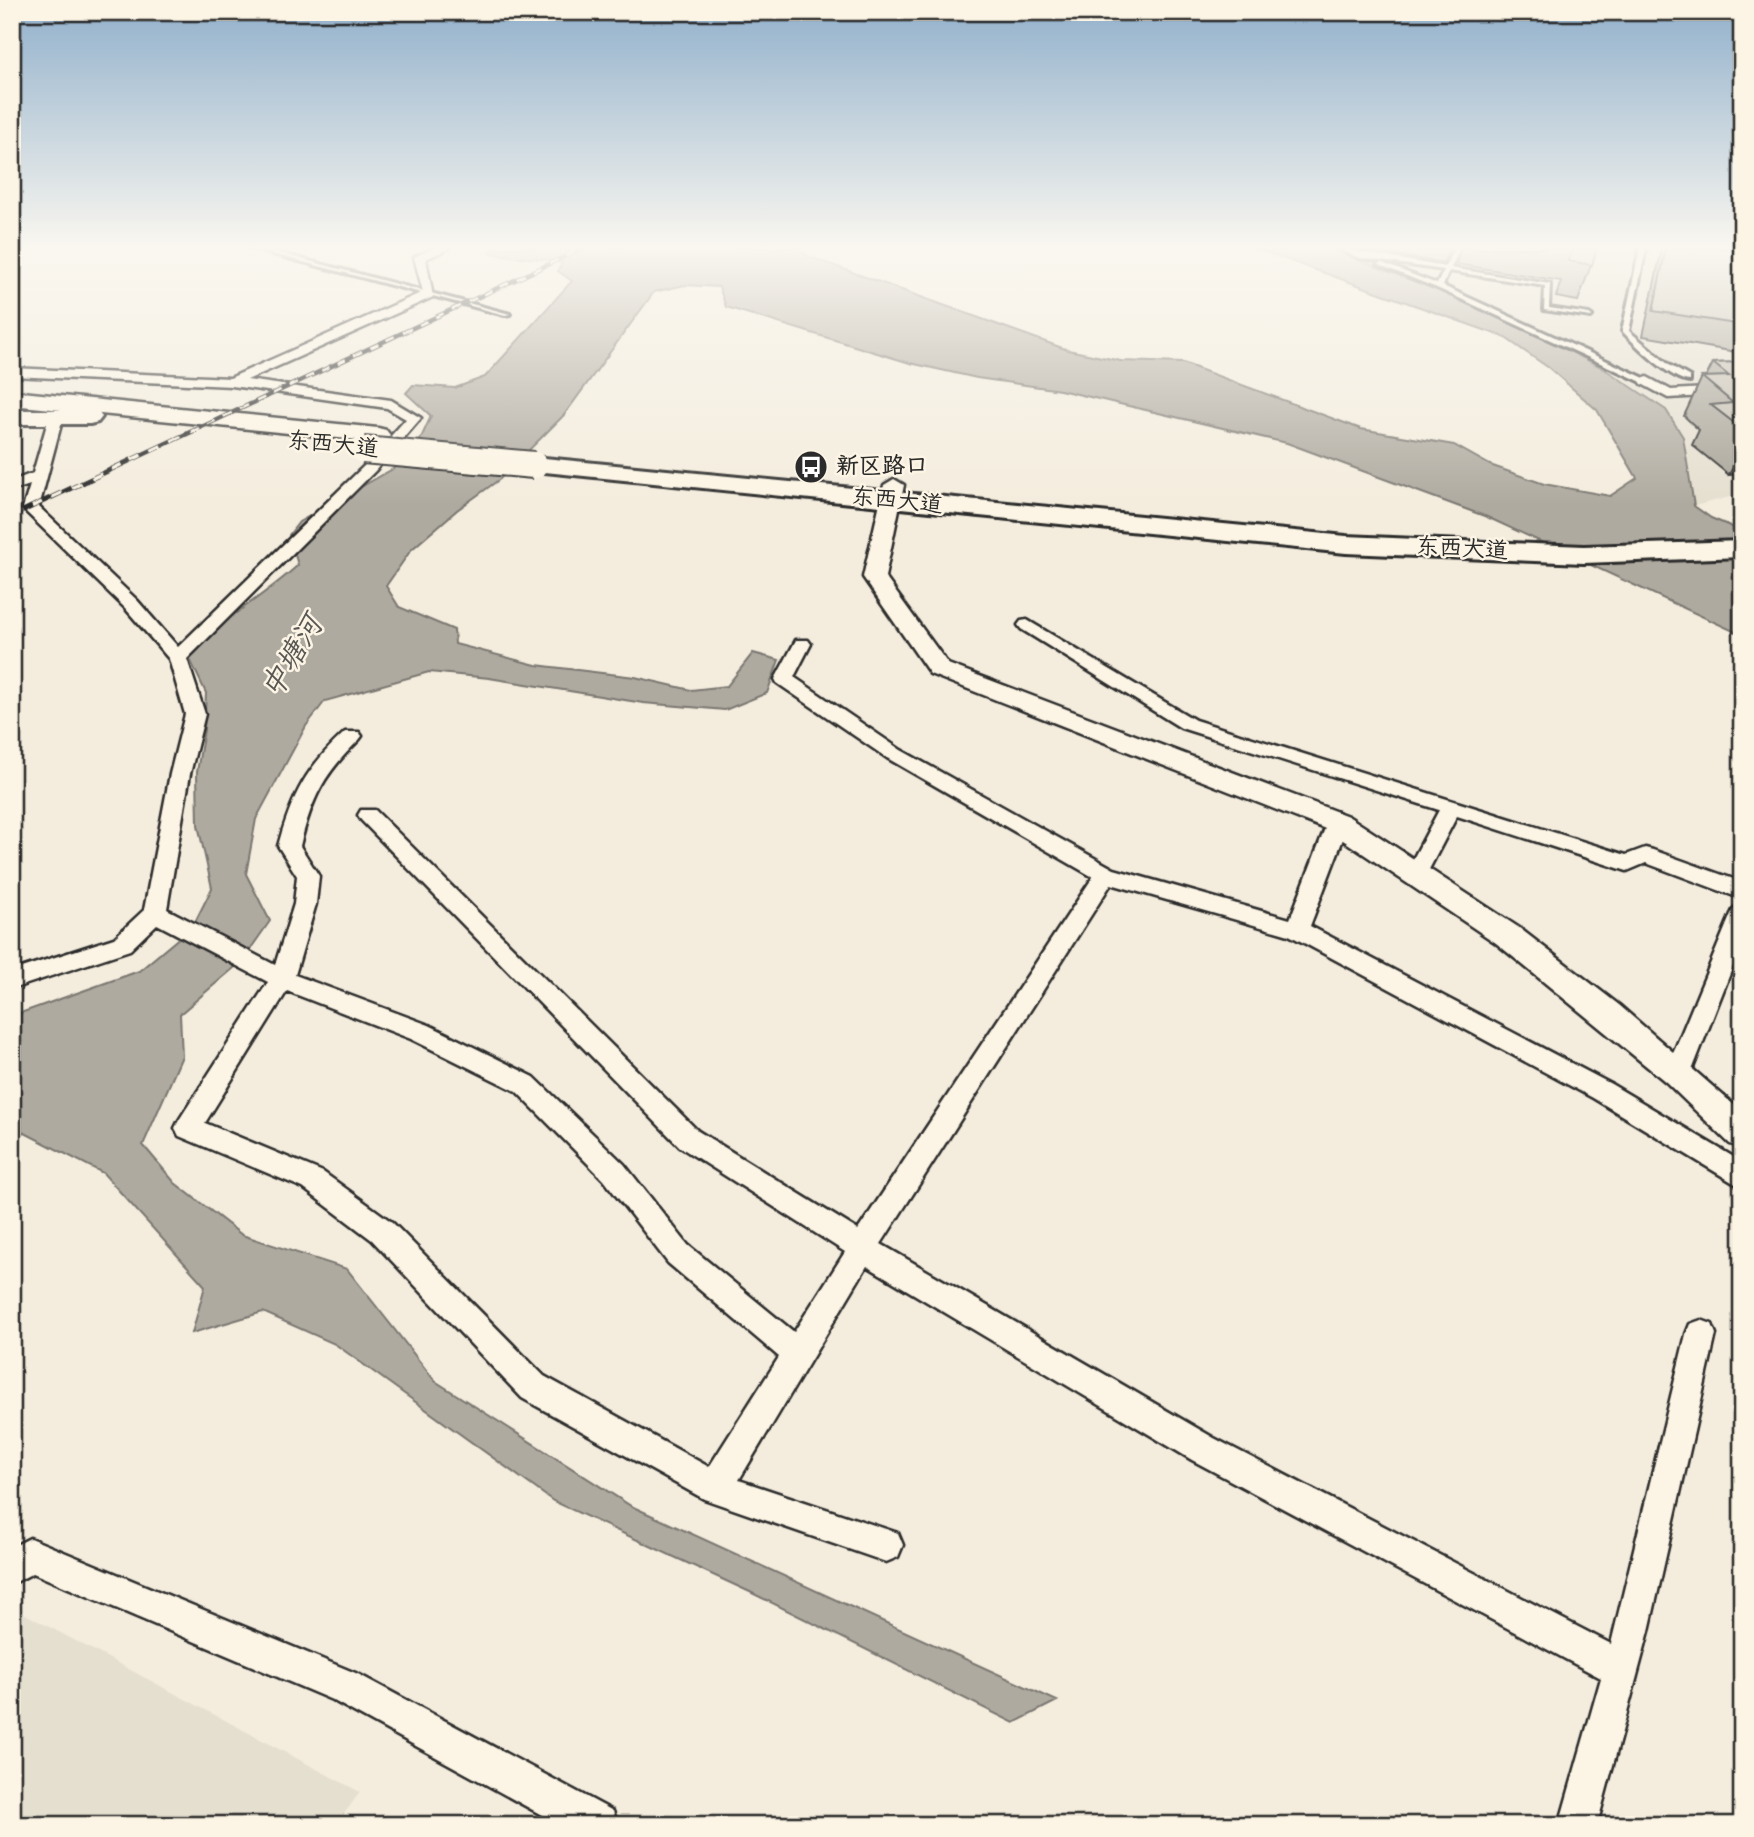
<svg xmlns="http://www.w3.org/2000/svg" width="1754" height="1837" font-family="'Indie Flower','LXGW WenKai TC',sans-serif">
<rect width="100%" height="100%" fill="#f4edde"/>
<filter id="ink" filterUnits="userSpaceOnUse"><feTurbulence type="fractalNoise" baseFrequency=".0143" numOctaves="2"/><feDisplacementMap in="SourceGraphic" scale="14" xChannelSelector="R" yChannelSelector="G"/><feConvolveMatrix kernelMatrix="1 2 1 2 8 2 1 2 1" color-interpolation-filters="sRGB"/></filter>
<g filter="url(#ink)">
<g fill="#e5dfd0">
<polygon points="1328,248 1742,248 1742,494 1694,506 1683,437 1666,410 1603,368 1488,310"/>
<polygon points="12,1607 360,1792 336,1825 12,1825"/>
</g>
<path fill="#afaaa0" stroke="#7a7771" stroke-width="2" d="M 494,248 L 796,248 L 810,257 L 1068,350 L 1121,361 L 1183,363 L 1361,429 L 1454,445 L 1490,465 L 1544,484 L 1610,496 L 1637,478 L 1597,410 L 1549,368 L 1504,337 L 1254,248 L 1328,248 L 1488,310 L 1603,368 L 1666,410 L 1683,437 L 1694,506 L 1711,518 L 1742,531 L 1742,635 L 1487,517 L 1287,443 L 1060,390 L 977,378 L 910,363 L 726,307 L 719,287 L 685,285 L 654,292 L 564,415 L 500,479 L 457,510 L 411,550 L 386,586 L 399,607 L 454,630 L 455,644 L 536,665 L 635,677 L 691,690 L 727,686 L 753,653 L 779,660 L 767,693 L 725,710 L 643,703 L 489,678 L 429,672 L 325,701 L 306,726 L 256,819 L 246,874 L 270,921 L 242,961 L 180,1014 L 182,1056 L 143,1145 L 175,1183 L 242,1235 L 347,1269 L 435,1381 L 631,1506 L 1057,1701 L 1014,1723 L 750,1592 L 553,1501 L 335,1344 L 263,1312 L 192,1333 L 205,1286 L 103,1173 L 23,1132 L 12,1130 L 12,1016 L 139,971 L 193,926 L 212,888 L 198,825 L 197,772 L 204,730 L 206,693 L 187,653 C 221,619 263,598 298,565 L 289,535 L 299,522 L 412,458 L 431,416 L 406,393 L 413,385 L 455,388 L 485,377 L 572,281 L 558,271 L 562,263 C 538,256 513,259 489,252 Z"/>
<g fill="none" stroke-linecap="round" stroke-linejoin="round">
<defs>
<g id="service">
<polygon points="250,248 260,248 510,314 505,315"/>
<polygon points="1336,248 1445,267 1454,248 1460,248 1451,268 1550,284 1549,308 1589,314 1592,316 1591,317 1544,310 1545,286 1449,271 1443,286 1651,381 1644,383 1437,288 1377,264 1382,263 1437,284 1444,270 1360,258"/>
<path d="M 1640,248 L 1646,248 L 1629,331 L 1669,365 L 1690,377 L 1690,381 C 1670,380 1636,345 1622,331 Z"/>
</g>
<g id="minor">
<path d="M 434,248 L 450,248 L 426,259 L 433,297 L 247,380 L 391,400 L 421,418 L 375,471 L 187,659 L 205,714 L 190,774 L 167,909 L 275,965 L 294,904 L 297,876 L 278,846 C 292,795 306,768 345,732 L 359,732 L 362,736 L 359,740 C 323,775 312,798 300,846 L 319,876 L 316,904 L 295,975 L 429,1025 L 534,1077 L 624,1164 L 688,1245 L 794,1332 L 845,1252 L 680,1147 L 361,820 L 358,815 L 361,810 L 375,810 L 698,1131 L 858,1230 L 1093,877 L 887,758 L 777,683 L 775,679 L 796,640 L 808,640 L 811,644 L 794,677 L 901,750 L 1114,869 L 1290,919 L 1327,823 L 1331,818 L 1345,818 L 1349,823 L 1310,926 L 1611,1084 L 1742,1162 L 1742,1188 L 1593,1098 L 1289,935 L 1111,884 L 881,1244 L 1214,1438 L 1611,1644 L 1686,1334 L 1690,1324 L 1701,1320 L 1712,1324 L 1716,1334 L 1649,1631 L 1597,1825 L 1559,1825 L 1601,1678 L 1192,1460 L 867,1266 L 739,1480 L 898,1533 L 903,1545 L 898,1557 L 886,1562 L 704,1499 L 522,1398 L 372,1240 L 303,1188 L 179,1136 L 175,1128 L 179,1120 L 268,982 L 157,924 L 130,950 L 12,989 L 12,971 L 114,938 L 144,910 L 170,774 L 185,714 L 169,659 L 125,608 L 25,511 L 23,508 L 30,485 L 12,491 L 12,481 L 33,473 L 49,417 L 56,413 L 63,417 L 39,507 L 137,600 L 178,647 L 365,465 L 406,419 L 387,408 L 232,386 L 12,376 L 12,368 L 230,378 L 423,292 L 414,257 ZM 287,991 L 411,1039 L 516,1091 L 604,1180 L 668,1263 L 779,1357 L 709,1467 L 544,1376 L 392,1222 L 323,1172 L 205,1123 Z"/>
<polygon points="1647,377 1671,390 1742,386 1742,394 1668,398 1642,384 1640,381"/>
<polygon points="1027,620 1195,720 1626,855 1645,848 1653,850 1742,882 1742,899 1646,863 1627,871 1457,816 1424,879 1408,879 1405,874 1439,810 1181,728 1021,629 1018,625 1021,621"/>
<polygon points="1742,906 1742,943 1691,1073 1687,1080 1678,1083 1669,1080 1665,1073 1731,914 1734,908"/>
<polygon points="30,1538 358,1674 613,1811 618,1825 560,1825 332,1700 33,1573 12,1584 12,1547"/>
</g>
<polygon id="tertiary" points="894,479 904,485 885,577 948,664 1348,816 1518,927 1619,1005 1742,1112 1742,1148 1730,1144 1666,1082 1496,943 1328,830 930,674 863,577 884,485"/>
<polygon id="primary" points="12,391 378,428 386,430 390,435 386,440 378,442 12,405"/>
<polygon id="trunk" points="534,457 1346,536 1584,546 1742,541 1742,557 1584,563 1346,553 525,470 521,465 525,460"/>
<polygon id="motorway" points="12,410 90,410 98,412 102,417 98,422 90,424 12,424"/>
</defs>
<use href="#service" stroke="#2b2b2b" stroke-width="6"/>
<use href="#minor" stroke="#2b2b2b" stroke-width="5"/>
<use href="#tertiary" stroke="#2b2b2b" stroke-width="5"/>
<use href="#primary" stroke="#2b2b2b" stroke-width="5"/>
<use href="#trunk" stroke="#2b2b2b" stroke-width="6"/>
<use href="#motorway" stroke="#2b2b2b" stroke-width="6"/>
<use href="#service" fill="#fcf5e5" fill-rule="evenodd"/>
<use href="#minor" fill="#fcf5e5" fill-rule="evenodd"/>
<use href="#tertiary" fill="#fcf5e5" fill-rule="evenodd"/>
<use href="#primary" fill="#fcf5e5" fill-rule="evenodd"/>
<use href="#trunk" fill="#fcf5e5" fill-rule="evenodd"/>
<use href="#motorway" fill="#fcf5e5" fill-rule="evenodd"/>
<defs>
<polyline id="rail-far1" points="191,432 583,248"/>
<polyline id="rail" points="12,516 195,430"/>
</defs>
<use href="#rail-far1" stroke="#2b2b2b" stroke-width="4.5"/>
<use href="#rail" stroke="#2b2b2b" stroke-width="5"/>
<use href="#rail-far1" stroke="#fcf5e5" stroke-width="2.5" stroke-dasharray="9" stroke-linecap="butt"/>
<use href="#rail" stroke="#fcf5e5" stroke-width="3.5" stroke-dasharray="11" stroke-linecap="butt"/>
<defs>
<polyline id="primary-bridge" points="363,450 534,465"/>
</defs>
<use href="#primary-bridge" stroke="#2b2b2b" stroke-width="30" stroke-linecap="butt"/>
<use href="#primary-bridge" stroke="#fcf5e5" stroke-width="26"/>
</g>
<g fill="#a7a398" stroke="#2b2b2b" stroke-width="2">
<polygon points="1352,248 1452,248 1444,262 1438,262"/>
<polygon points="1461,248 1597,248 1578,301 1556,297 1561,281 1456,264"/>
<polygon points="1662,248 1742,248 1742,353 1643,336"/>
<polygon points="1742,362 1742,473 1729,475 1692,445 1699,430 1684,416 1702,377 1706,377 1713,363"/>
</g>
<g fill="#88847c" stroke="#2b2b2b" stroke-width="2">
<polygon points="1449,248 1452,248 1444,262"/>
<polygon points="1742,450 1742,473 1729,475"/>
</g>
<g fill="#c2bdb1" stroke="#2b2b2b" stroke-width="2">
<polygon points="1573,248 1597,248 1592,265 1568,261"/>
<polygon points="1666,248 1742,248 1742,325 1653,311"/>
<polygon points="1742,362 1742,429 1711,405 1733,403 1702,377 1729,376 1713,363"/>
</g>
</g>
<linearGradient id="sky" x2="0" y2="1"><stop stop-color="#91b0cb"/><stop offset="0.49" stop-color="#faf7f0"/><stop offset="1" stop-color="#faf7f0" stop-opacity="0"/></linearGradient>
<rect width="1754" height="505" fill="url(#sky)"/>
<defs>
<symbol id="bus-disc" viewBox="-11 -11 22 22"><circle r="9.5" fill="#2b2b2b" stroke="#fcf5e5"/><path d="M-5-6H5V4H4V6H2V4H-2V6H-4V4H-5ZM-3.5-4V0h7V-4ZM-3.5 1.2v1.5H-2V1.2ZM2 1.2v1.5H3.5V1.2Z" fill="#fff"/></symbol>
</defs>
<g fill-rule="evenodd">
<use href="#bus-disc" x="792" y="448" width="38" height="38"/>
</g>
<g text-anchor="middle" dominant-baseline="central" stroke-width="5" stroke-linejoin="round" paint-order="stroke">
<g font-size="23" fill="#2b2b2b" stroke="#fcf5e5">
<text transform="translate(333 446) rotate(6)">东西大道</text>
<text transform="translate(897 502) rotate(6)">东西大道</text>
<text transform="translate(1462 550) rotate(3)">东西大道</text>
</g>
<g font-size="23" font-weight="bold" fill="#2b2b2b" stroke="#fcf5e5" text-anchor="start">
<text x="836" y="467">新区路口</text>
</g>
<g font-size="30" font-style="italic" fill="#595754" stroke="#fcf5e5">
<text transform="translate(294 658) rotate(-59)">中塘河</text>
</g>
</g>
<rect width="1754" height="1837" fill="none" stroke="#fcf5e5" stroke-width="42"/>
<rect x="21" y="21" width="1712" height="1795" fill="none" stroke="#2b2b2b" stroke-width="2.5" filter="url(#ink)"/>
</svg>
